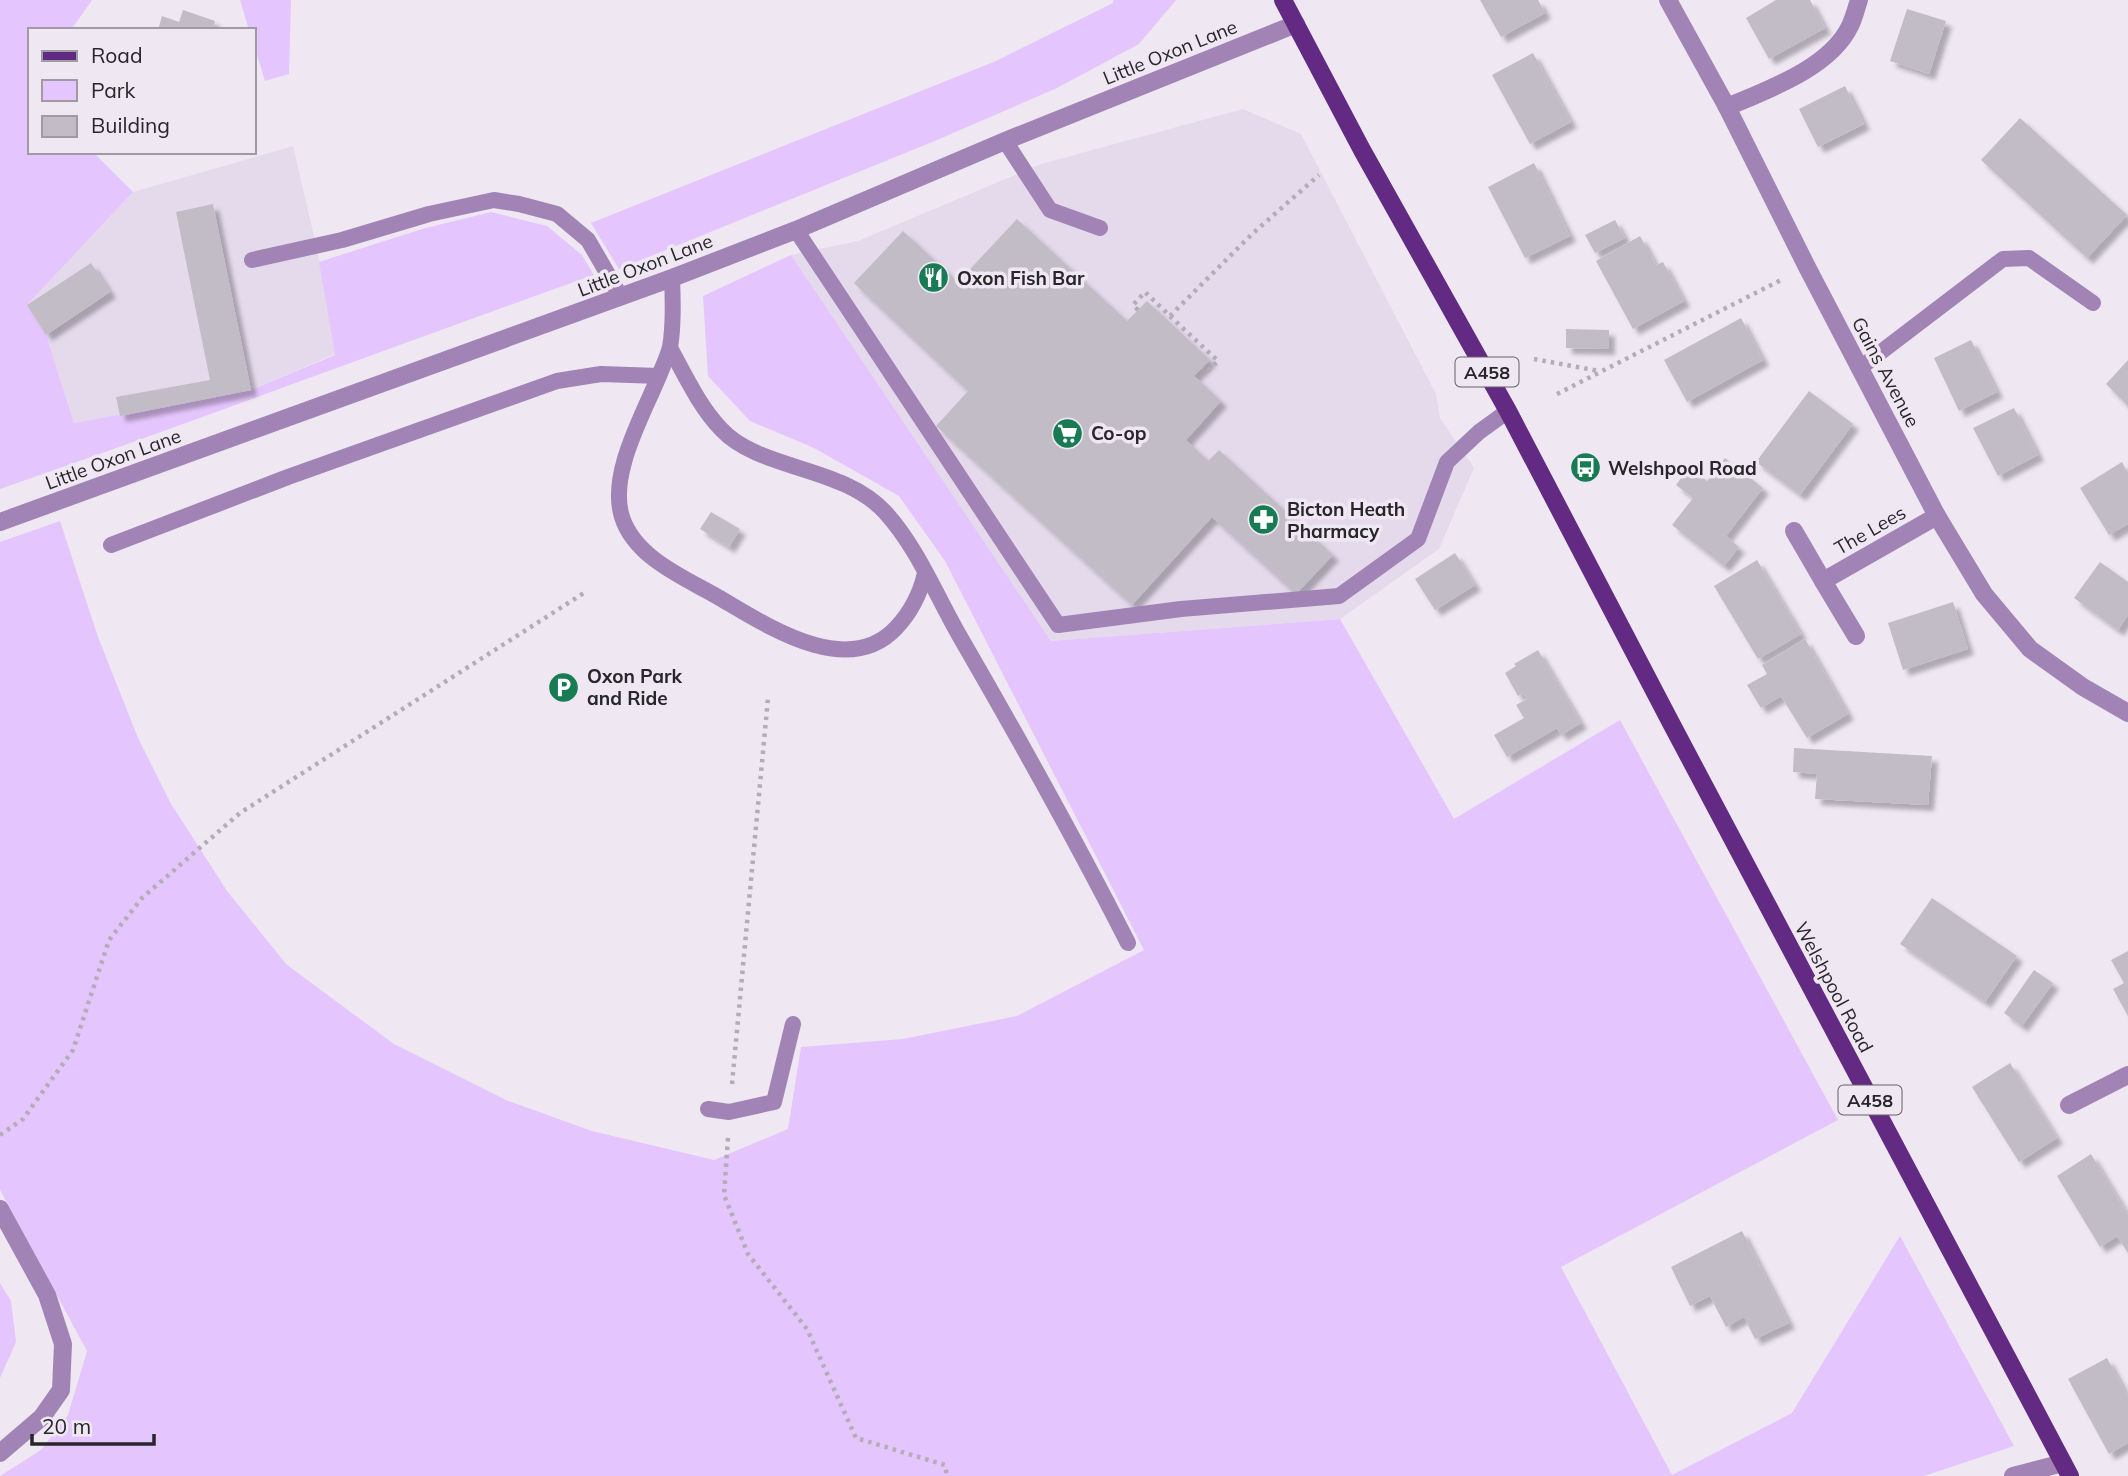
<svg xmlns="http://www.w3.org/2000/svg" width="2128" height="1476" font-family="Mulish,sans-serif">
<defs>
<filter id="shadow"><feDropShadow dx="6" dy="6" stdDeviation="2" flood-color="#0004"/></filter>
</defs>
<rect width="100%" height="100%" fill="#efe8f3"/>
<g fill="#e4daec">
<polygon points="1243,109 1301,134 1436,394 1440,418 1474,468 1439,549 1340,619 1051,641 791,255 858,241 1041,164"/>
<polygon points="293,146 318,253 335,354 251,390 74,423 46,335 27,305 133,192"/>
</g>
<g fill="#e5c5fd">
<path d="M 0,0 L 92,0 L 71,30 L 30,30 L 30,152 L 93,152 L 133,192 L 27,305 L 46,335 L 74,423 L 251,390 L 335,355 L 319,262 L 422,229 L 491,212 L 547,226 L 582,255 L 594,275 C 396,345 199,420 0,489 Z"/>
<polygon points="240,0 291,0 289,74 265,81 254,45 254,30 249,30"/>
<polygon points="1113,0 1176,0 1139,44 1057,88 930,143 619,269 591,223 996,61 1113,3"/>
<polygon points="791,255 1051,641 1340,619 1454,819 1620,720 1838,1120 1561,1267 1672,1475 1792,1413 1900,1236 2014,1446 1924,1476 0,1476 41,1450 68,1415 87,1351 0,1190 0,542 60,521 98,637 138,738 170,802 227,891 287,965 394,1044 506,1100 592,1131 714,1160 788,1129 801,1047 903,1039 1017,1016 1144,950 945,561 899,496 814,448 750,421 708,376 703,296"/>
<polygon points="0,1283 11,1301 16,1342 0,1378"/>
</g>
<g fill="#c2bcc7" filter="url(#shadow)">
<polygon points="1480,0 1538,0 1545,13 1501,37"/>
<polygon points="1776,0 1810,0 1825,28 1769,59 1746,18"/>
<polygon points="1907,9 1946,21 1929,74 1890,61"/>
<polygon points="183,10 215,21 212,30 158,30 162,16 179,22"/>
<polygon points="1533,53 1571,122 1530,144 1492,75"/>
<polygon points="1845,86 1864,124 1818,147 1799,109"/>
<polygon points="2020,118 2127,215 2087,258 1981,160"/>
<polygon points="1534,163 1570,236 1525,258 1488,187"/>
<polygon points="213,204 251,390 120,416 116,397 210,380 176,212"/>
<polygon points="1017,219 1127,321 1147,301 1210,360 1194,376 1221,401 1186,440 1208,461 1219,450 1333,555 1296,594 1212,517 1132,605 936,426 968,391 854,283 903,231 958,282"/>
<polygon points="1615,220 1625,238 1595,253 1585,235"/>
<polygon points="1640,236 1656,265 1663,262 1684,301 1633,329 1596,261"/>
<polygon points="91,263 110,292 46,335 27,305"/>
<polygon points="1741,318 1763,360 1687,402 1664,360"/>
<polygon points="1566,329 1609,330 1609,349 1566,348"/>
<polygon points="1971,340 1997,392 1959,411 1934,358"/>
<polygon points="2128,360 2128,406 2106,384"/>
<polygon points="1809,391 1853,424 1800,495 1756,462"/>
<polygon points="2014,408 2038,455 1998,476 1973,428"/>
<polygon points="1725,458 1763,488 1726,536 1739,547 1724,566 1672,525 1693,498 1676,485 1689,467 1707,481"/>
<polygon points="2122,462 2128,473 2128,524 2109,535 2080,488"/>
<polygon points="711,512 740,529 729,547 700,529"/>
<polygon points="1455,553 1475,585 1435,610 1415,579"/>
<polygon points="1757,560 1801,634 1758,659 1714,586"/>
<polygon points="2100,562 2128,582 2128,615 2118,630 2074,598"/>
<polygon points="1953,602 1968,649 1903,670 1888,623"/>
<polygon points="1805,639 1848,714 1807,738 1781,696 1761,708 1747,685 1767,674 1762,665"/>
<polygon points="1538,650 1581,723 1561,735 1557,728 1507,757 1494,735 1524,718 1516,705 1527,699 1523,693 1518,696 1505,673 1516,666 1514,664"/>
<polygon points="1794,748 1932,756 1928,805 1815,799 1817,774 1793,772"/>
<polygon points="1932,898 2017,956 1985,1002 1900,944"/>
<polygon points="2128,951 2128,1016 2113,989 2124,983 2111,960"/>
<polygon points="2034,970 2053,983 2022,1026 2004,1013"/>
<polygon points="2010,1063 2057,1138 2019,1162 1972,1087"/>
<polygon points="2091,1154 2128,1215 2128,1253 2117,1236 2100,1247 2057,1176"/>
<polygon points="1742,1231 1789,1323 1755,1339 1744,1317 1726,1327 1710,1296 1690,1306 1671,1267"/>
<polygon points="2107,1358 2128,1397 2128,1443 2109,1454 2068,1379"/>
</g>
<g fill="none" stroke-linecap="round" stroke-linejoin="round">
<g stroke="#b3adb6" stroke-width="4.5" stroke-dasharray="3.5 5" stroke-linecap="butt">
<polyline points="1138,310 1133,305 1145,292 1170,316 1252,234 1319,175"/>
<polyline points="1170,316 1218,361 1208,371 1203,367"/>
<polyline points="1534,359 1599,371"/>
<polyline points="1557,394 1781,280"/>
<polyline points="732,1084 768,698"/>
<polyline points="0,1135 23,1119 73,1050 109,940 142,898 240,813 587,591"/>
<polyline points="728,1138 724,1195 748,1254 807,1329 856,1438 945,1465 947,1476"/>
</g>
<g stroke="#a184b5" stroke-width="16">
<polyline points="1005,141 1050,210 1100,228"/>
<polyline points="796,230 1058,625 1181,609 1339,596 1418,539 1447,462 1479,432 1508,411"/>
<polyline points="252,260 342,240 429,214 494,200 519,204 557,214 588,240 621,297"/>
<path d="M 672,278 C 673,300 674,325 670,347 C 668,355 664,364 661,371 C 645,412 608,473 622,517 C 635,558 685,578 718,597 C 766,625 847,680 896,628 C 911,612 920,595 925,573"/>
<path d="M 670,348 C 685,375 699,406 721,429 C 760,471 841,465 885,512 C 917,547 936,595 959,635 C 1018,737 1075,839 1128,943"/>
<polyline points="1860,368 2003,259 2029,258 2093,303"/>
<polyline points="111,545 288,477 557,381 601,374 659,376"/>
<polyline points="708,1109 729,1112 774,1102 793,1024"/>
</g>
<g stroke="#a184b5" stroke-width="18">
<polyline points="1668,0 1727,107 1807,267 1937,516 1984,594 2030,649 2083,687 2128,713"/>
<path d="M 1727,107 C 1767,90 1830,68 1850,26 C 1854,18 1856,9 1859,0"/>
<polyline points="0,522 672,278 796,230 1005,141 1296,24"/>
<polyline points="1794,531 1823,581"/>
<polyline points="1856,636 1823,581 1937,516"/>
<polyline points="2069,1105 2128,1075"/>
<polyline points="0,1209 47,1295 63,1344 61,1390 42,1417 0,1453"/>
<polyline points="2013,1476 2063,1463"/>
</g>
<polyline stroke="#622a82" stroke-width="18" points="1283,0 1362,150 1508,411 1671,723 2070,1476"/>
</g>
<defs>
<symbol id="restaurant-disc" viewBox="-11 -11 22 22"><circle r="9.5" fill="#187b53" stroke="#efe8f3"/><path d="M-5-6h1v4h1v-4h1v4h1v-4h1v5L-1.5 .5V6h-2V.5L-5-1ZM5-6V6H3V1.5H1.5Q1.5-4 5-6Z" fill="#fff"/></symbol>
<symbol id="supermarket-disc" viewBox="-11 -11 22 22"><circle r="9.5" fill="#187b53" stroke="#efe8f3"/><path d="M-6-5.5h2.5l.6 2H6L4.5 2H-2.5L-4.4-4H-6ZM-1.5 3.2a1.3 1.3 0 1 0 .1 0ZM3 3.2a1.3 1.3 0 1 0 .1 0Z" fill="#fff"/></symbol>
<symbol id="bus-disc" viewBox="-11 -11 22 22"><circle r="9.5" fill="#187b53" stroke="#efe8f3"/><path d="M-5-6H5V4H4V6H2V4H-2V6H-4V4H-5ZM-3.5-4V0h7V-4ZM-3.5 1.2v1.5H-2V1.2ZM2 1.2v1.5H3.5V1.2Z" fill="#fff"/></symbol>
<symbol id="pharmacy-disc" viewBox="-11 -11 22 22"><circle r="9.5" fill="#187b53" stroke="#efe8f3"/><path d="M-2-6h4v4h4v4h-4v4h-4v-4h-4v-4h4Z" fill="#fff"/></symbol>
<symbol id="parking-disc" viewBox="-11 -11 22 22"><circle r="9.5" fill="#187b53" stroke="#efe8f3"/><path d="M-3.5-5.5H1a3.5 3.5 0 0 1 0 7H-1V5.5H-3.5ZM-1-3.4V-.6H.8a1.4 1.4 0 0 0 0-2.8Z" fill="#fff"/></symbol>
</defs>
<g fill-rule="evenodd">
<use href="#restaurant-disc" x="916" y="260" width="35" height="35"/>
<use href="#supermarket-disc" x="1050" y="416" width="35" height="35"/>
<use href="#bus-disc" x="1568" y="450" width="35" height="35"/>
<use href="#pharmacy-disc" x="1246" y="502" width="35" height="35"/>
<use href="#parking-disc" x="546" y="670" width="35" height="35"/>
</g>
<g text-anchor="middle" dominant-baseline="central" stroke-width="7" stroke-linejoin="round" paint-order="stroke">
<g fill="#efe8f3" stroke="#646066" stroke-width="2">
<rect x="1455.5" y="357.5" width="63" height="29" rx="5"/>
<rect x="1838.5" y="1085.5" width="63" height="29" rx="5"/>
</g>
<g font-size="18" font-weight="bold" fill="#28262a">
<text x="1487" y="372">A458</text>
<text x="1870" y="1100">A458</text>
</g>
<g font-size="19" fill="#28262a" stroke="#efe8f3">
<text transform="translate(1170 52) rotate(-22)">Little Oxon Lane</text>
<text transform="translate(645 265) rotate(-21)">Little Oxon Lane</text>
<text transform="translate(1886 372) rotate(62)">Gains Avenue</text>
<text transform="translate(113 459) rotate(-20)">Little Oxon Lane</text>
<text transform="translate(1870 530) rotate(-30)">The Lees</text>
<text transform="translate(1834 987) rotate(62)">Welshpool Road</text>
</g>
<g font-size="19" font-weight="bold" fill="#28262a" stroke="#efe8f3" text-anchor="start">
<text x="957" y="278">Oxon Fish Bar</text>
<text x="1091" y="433">Co-op</text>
<text x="1608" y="468">Welshpool Road</text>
<text x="1287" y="509">Bicton Heath<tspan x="1287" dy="22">Pharmacy</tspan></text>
<text x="587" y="676">Oxon Park<tspan x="587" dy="22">and Ride</tspan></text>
</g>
</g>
<rect x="28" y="28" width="228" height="126" fill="#efe8f3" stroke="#9f9aa3" stroke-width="2"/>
<rect x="42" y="51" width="35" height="10" fill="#622a82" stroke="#9f9aa3" stroke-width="2"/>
<text x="91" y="63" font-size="21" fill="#28262a">Road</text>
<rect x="42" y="80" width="35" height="21" fill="#e5c5fd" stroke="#9f9aa3" stroke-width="2"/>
<text x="91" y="98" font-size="21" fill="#28262a">Park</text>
<rect x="42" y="116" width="35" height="21" fill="#c2bcc7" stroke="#9f9aa3" stroke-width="2"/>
<text x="91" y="133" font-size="21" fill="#28262a">Building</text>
<path d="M32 1434v10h122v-10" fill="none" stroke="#28262a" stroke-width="3.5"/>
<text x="42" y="1434" font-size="21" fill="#28262a" stroke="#efe8f3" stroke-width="5" paint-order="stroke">20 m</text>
</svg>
